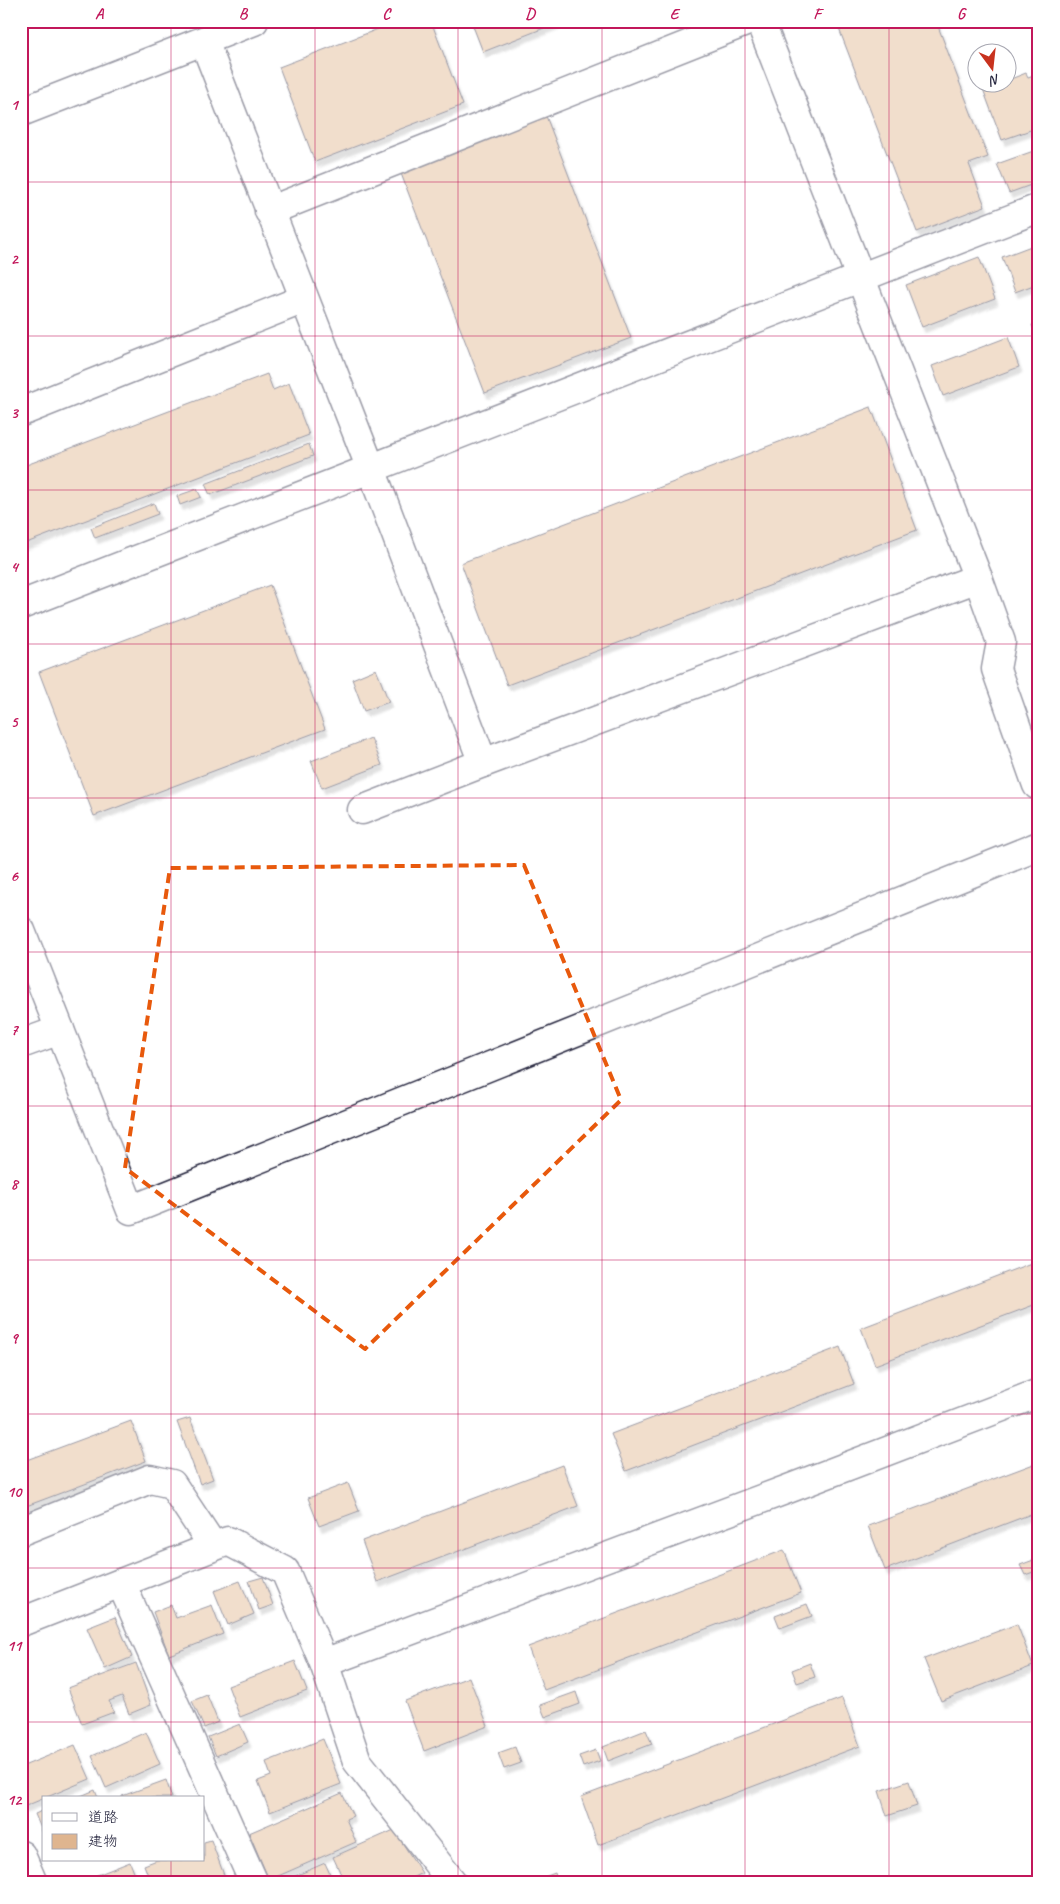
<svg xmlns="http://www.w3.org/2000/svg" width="1060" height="1904" font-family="Caveat,'Klee One',sans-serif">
<defs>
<filter id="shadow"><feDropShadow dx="3" dy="5.5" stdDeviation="1" flood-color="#0004"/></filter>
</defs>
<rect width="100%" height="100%" fill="#fff"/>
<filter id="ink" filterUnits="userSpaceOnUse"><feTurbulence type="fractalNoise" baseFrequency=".02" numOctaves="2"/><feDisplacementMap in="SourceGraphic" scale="10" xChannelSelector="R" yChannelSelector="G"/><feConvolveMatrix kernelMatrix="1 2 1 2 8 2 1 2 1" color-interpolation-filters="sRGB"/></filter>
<g filter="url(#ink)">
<g fill="#dfb58f" stroke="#22223b" filter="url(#shadow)">
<polygon points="399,21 431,21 463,105 315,162 279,67"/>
<polygon points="471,21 562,21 483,52"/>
<polygon points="836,21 936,21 988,157 969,164 985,206 917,232"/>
<polygon points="1026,73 1028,77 1039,73 1039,127 1002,140 983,89 1002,82 1008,82 1008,80"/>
<polygon points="546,116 631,338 485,393 400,171"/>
<polygon points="1039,149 1039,182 1009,193 997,164"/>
<polygon points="1039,243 1039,283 1015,292 1002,257"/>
<polygon points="979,257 995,299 922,327 906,285"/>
<polygon points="1039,323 1039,342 1032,325"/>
<polygon points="1008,337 1019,367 943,396 932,366"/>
<polygon points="267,374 273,390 289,383 309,435 21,545 21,467"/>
<polygon points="871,407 917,530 507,685 461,563"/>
<polygon points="309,444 313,456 210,495 205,484"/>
<polygon points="197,489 201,497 180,505 177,496"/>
<polygon points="154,503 158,514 95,538 91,528"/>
<polygon points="270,585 325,729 94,816 39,672"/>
<polygon points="376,669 389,702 364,711 352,679"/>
<polygon points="371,738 382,765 322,788 311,761"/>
<polygon points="1039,1260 1039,1303 875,1365 861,1328"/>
<polygon points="840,1347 854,1384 626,1471 611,1434"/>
<polygon points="190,1418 213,1479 200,1484 177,1422"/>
<polygon points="131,1421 146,1461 21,1508 21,1462"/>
<polygon points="1039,1462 1039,1511 885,1570 868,1526"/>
<polygon points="562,1465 578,1506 377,1582 362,1541"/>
<polygon points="348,1483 359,1511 319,1526 308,1498"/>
<polygon points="784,1550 801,1593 544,1690 528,1647"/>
<polygon points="1039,1558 1039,1570 1025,1575 1020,1565"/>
<polygon points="263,1577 273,1605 259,1610 249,1581"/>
<polygon points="240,1581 254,1614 228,1625 214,1591"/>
<polygon points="807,1604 812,1616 780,1628 775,1616"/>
<polygon points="171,1605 176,1618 212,1605 223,1634 169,1655 153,1612"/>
<polygon points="115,1617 132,1657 105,1669 87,1628"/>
<polygon points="1017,1624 1033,1666 941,1701 924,1659"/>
<polygon points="295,1661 307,1691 240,1717 228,1686"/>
<polygon points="136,1663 151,1705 129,1714 122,1696 109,1701 114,1712 82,1724 68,1688"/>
<polygon points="810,1663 815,1677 797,1683 792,1670"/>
<polygon points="469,1677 488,1726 424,1751 405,1701"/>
<polygon points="576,1692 580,1704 545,1717 540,1705"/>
<polygon points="207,1695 218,1722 204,1728 192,1701"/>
<polygon points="842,1698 860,1746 598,1845 581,1797"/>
<polygon points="240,1724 248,1742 216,1756 208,1737"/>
<polygon points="646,1730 652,1744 608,1761 603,1747"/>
<polygon points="146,1732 160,1764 106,1788 92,1756"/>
<polygon points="323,1739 341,1784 270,1812 258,1781 271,1776 266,1762"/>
<polygon points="75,1745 90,1779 21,1808 21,1767"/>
<polygon points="515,1747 521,1763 504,1769 498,1753"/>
<polygon points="596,1750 600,1761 583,1767 579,1756"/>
<polygon points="166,1780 172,1798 122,1798 122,1796"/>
<polygon points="909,1781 917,1806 887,1816 879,1791"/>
<polygon points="95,1790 98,1798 76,1798"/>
<polygon points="342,1793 353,1816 346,1819 356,1842 269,1880 249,1833"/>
<polygon points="44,1810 44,1836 35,1814"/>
<polygon points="394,1830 422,1873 401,1883 345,1883 333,1857"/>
<polygon points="211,1840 224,1875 202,1883 151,1883 144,1865 157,1860 204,1860 204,1842"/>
<polygon points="130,1862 138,1883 77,1883"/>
<polygon points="325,1863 334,1883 287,1883 286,1880"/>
<polygon points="555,1873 558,1883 528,1883"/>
</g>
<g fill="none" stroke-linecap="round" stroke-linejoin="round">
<defs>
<g id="minor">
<polyline points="760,21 978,578 1001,642 996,669 1037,785 1039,785"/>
<polyline points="204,41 371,469 483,763"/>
<polyline points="21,112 254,21"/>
<polyline points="269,211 748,21"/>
<polyline points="21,412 304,299"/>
<polyline points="21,605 1039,208"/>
<polyline points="362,810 483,763 978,578"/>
<polyline points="21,931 131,1210 1039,846"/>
<polyline points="21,1044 60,1030"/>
<polyline points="21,1531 150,1479 172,1484 213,1546"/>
<polyline points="121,1583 254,1883"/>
<polyline points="21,1622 228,1541 285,1571 324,1663 357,1761 453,1883"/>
<polyline points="324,1663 788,1489 1039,1393"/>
<polyline points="21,1855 33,1883"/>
</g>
</defs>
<use href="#minor" stroke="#22223b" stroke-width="31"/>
<use href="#minor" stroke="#fff" stroke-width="28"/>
</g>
</g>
<path d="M0 0H1060V1904H0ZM 524,865 L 621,1100 L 365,1349 L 125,1168 L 170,868 Z" fill="#fff" fill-opacity=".55" fill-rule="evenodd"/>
<path fill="none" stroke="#e8590c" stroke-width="4" stroke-dasharray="10 6" stroke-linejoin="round" d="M 524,865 L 621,1100 L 365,1349 L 125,1168 L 170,868 Z"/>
<path fill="none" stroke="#c2185b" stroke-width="1" stroke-opacity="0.55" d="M 171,21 L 171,1798M 315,21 L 315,1883M 458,21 L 458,1883M 602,21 L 602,1883M 745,21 L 745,1883M 889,21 L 889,1883M 21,182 L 1039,182M 21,336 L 1039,336M 21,490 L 1039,490M 21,644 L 1039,644M 21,798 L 1039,798M 21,952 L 1039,952M 21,1106 L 1039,1106M 21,1260 L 1039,1260M 21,1414 L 1039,1414M 21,1568 L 1039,1568M 21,1722 L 1039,1722M 171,1860 L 171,1883"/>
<rect width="1060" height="1904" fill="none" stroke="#fff" stroke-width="55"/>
<rect x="42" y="1796" width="162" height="65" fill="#ffffff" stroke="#a7a7b1"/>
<rect x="52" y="1813" width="25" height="8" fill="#ffffff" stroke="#a7a7b1"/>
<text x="88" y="1822" font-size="15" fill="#22223b">道路</text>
<rect x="52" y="1834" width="25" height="15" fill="#dfb58f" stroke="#a7a7b1"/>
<text x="88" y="1846" font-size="15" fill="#22223b">建物</text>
<g transform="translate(992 68) rotate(165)"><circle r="24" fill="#ffffff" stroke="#a7a7b1"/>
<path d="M0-4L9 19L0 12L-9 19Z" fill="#c8321e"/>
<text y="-8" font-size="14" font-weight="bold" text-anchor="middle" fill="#22223b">N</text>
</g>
<rect x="28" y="28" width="1004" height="1848" fill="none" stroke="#c2185b" stroke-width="2"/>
<g font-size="16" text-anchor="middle" font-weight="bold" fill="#c2185b">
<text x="99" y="19">A</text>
<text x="243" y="19">B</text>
<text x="386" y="19">C</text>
<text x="530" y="19">D</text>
<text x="674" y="19">E</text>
<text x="817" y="19">F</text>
<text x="961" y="19">G</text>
<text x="14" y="110">1</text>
<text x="14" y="264">2</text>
<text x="14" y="418">3</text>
<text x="14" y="572">4</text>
<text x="14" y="727">5</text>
<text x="14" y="881">6</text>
<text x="14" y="1035">7</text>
<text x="14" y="1189">8</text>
<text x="14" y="1343">9</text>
<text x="14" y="1497">10</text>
<text x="14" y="1651">11</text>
<text x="14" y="1805">12</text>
</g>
</svg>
